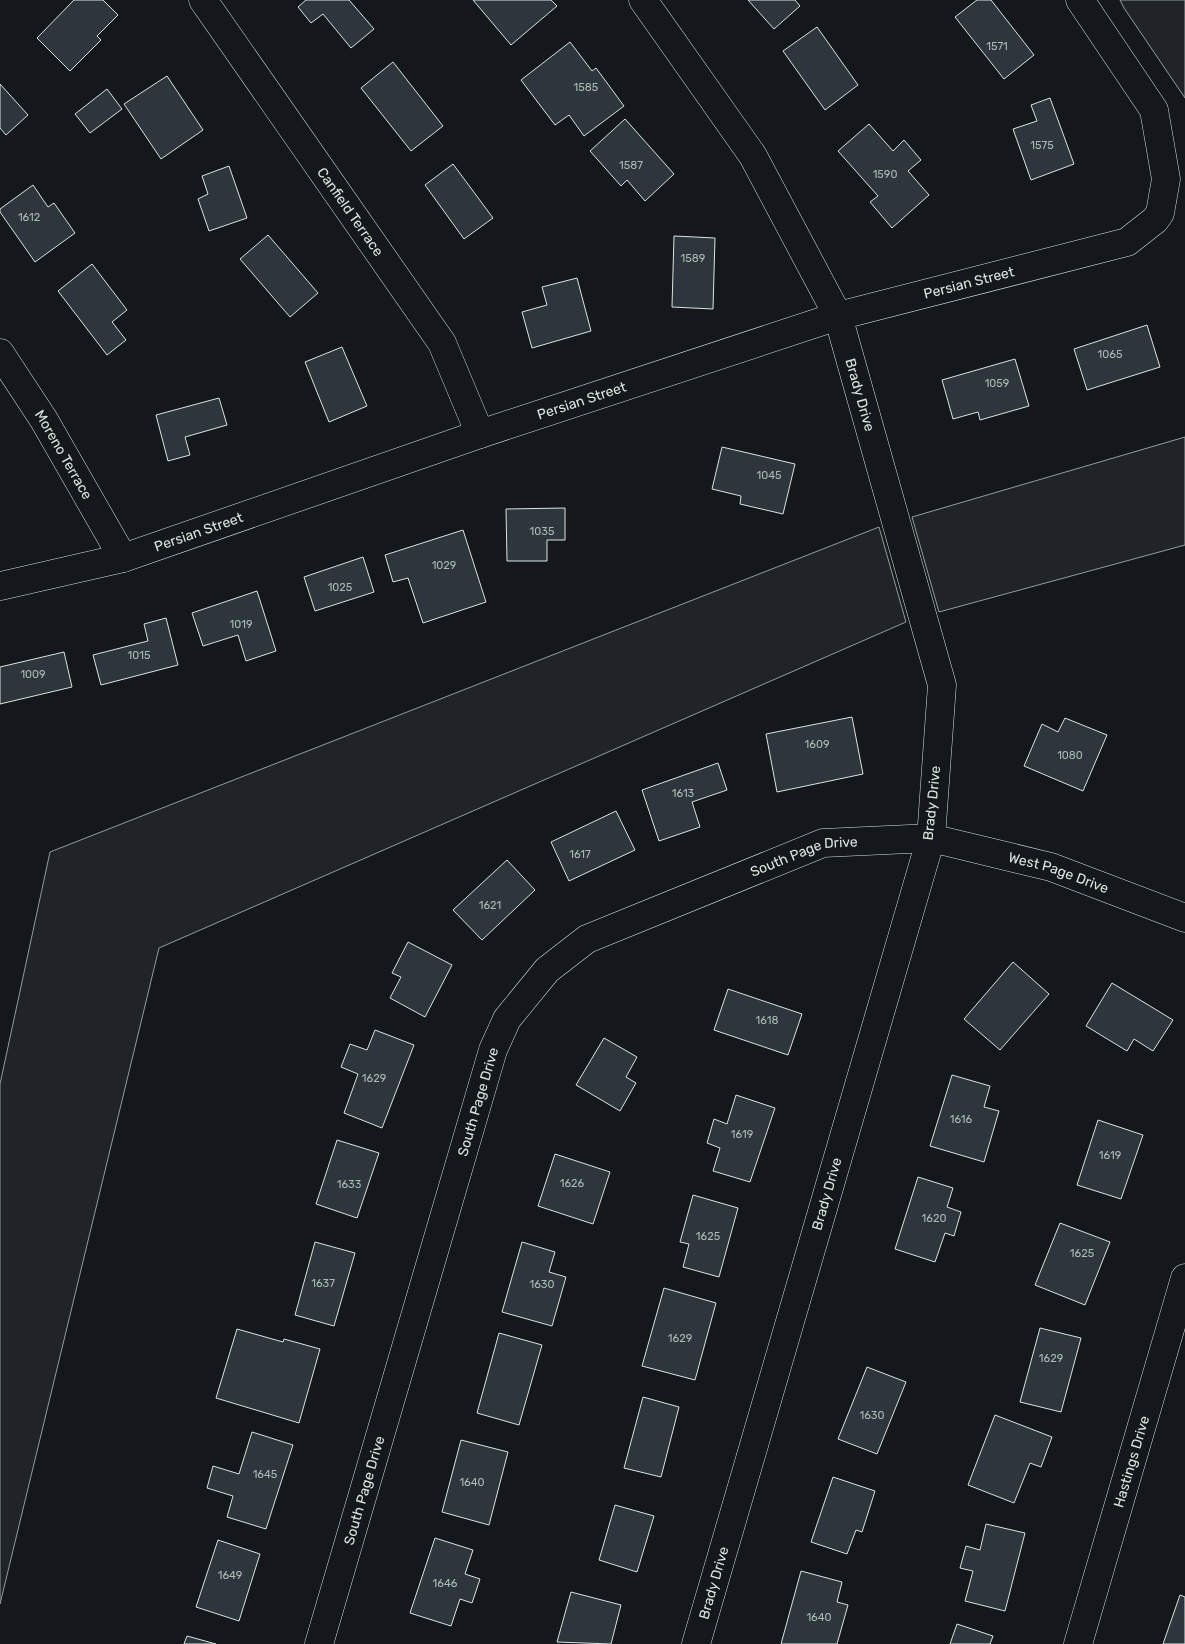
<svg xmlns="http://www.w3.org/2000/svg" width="1185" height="1644" font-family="Rubik,sans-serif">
<rect width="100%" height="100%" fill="#14181c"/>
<g fill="#202428" stroke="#939e99">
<polygon points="1120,0 1185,0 1185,98 1124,8"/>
<polygon points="1185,437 1185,545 939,612 912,517"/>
<polygon points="879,527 906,622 159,948 0,1604 0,1084 50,852"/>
</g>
<g fill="#2c363c" stroke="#d8e6dc">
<polygon points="74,0 103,0 118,15 97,36 101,40 70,71 37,38"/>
<polygon points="306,0 349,0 374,29 351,48 323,14 311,23 298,7"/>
<polygon points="473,0 551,0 557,6 511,45"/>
<polygon points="748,0 795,0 800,6 774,29"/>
<polygon points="977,0 991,0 1034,55 1004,79 955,17"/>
<polygon points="817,27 858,85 825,110 783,51"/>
<polygon points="570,42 592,71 596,68 624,106 584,136 569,115 555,125 521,80"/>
<polygon points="393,62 443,126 411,151 361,88"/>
<polygon points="167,76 203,130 161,159 124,104"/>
<polygon points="0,84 28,115 6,135 0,128"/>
<polygon points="107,89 122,109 90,133 75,114"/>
<polygon points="1050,98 1074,164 1031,180 1013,129 1037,121 1031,105"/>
<polygon points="625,119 674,174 645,201 627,180 621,186 590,151"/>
<polygon points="869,124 893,151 904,140 921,160 908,171 929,195 892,228 870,202 878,196 838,151"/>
<polygon points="453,164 493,218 464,239 425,185"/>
<polygon points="229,166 247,218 209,231 198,199 208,194 202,176"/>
<polygon points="33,185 48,207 54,203 75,233 35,262 0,212 0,209"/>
<polygon points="268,235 318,293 290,317 240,259"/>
<polygon points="674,236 715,238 713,309 672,307"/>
<polygon points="92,264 127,310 112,322 126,340 107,355 58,291"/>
<polygon points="577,278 591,331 532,348 522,312 547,305 542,287"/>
<polygon points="1147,325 1160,367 1087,390 1074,349"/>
<polygon points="342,347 367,406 329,422 305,362"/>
<polygon points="1015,359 1029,406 980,420 978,412 953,419 942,380"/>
<polygon points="219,398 227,425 185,437 190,455 168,461 156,415"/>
<polygon points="722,447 795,464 783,514 740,504 741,496 712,489"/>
<polygon points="565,508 565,540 547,540 547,561 507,561 506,509"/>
<polygon points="463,530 486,602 423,623 408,578 393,582 385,555"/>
<polygon points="363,557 374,592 315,611 304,577"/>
<polygon points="257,591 276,651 246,661 238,635 203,646 192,613"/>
<polygon points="166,618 178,665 101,685 93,655 148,641 144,624"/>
<polygon points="64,652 72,687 0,704 0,667"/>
<polygon points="852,717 863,774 777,792 766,734"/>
<polygon points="1065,718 1107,735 1083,791 1024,766 1042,724 1058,732"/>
<polygon points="718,763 727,790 692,802 700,827 659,841 642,790"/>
<polygon points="616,811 635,850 569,881 551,842"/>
<polygon points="507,860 535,890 482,940 453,910"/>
<polygon points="408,942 452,965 425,1017 390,998 401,977 392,973"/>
<polygon points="1013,962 1049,994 1000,1050 964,1019"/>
<polygon points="1112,983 1173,1020 1153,1051 1134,1039 1127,1051 1086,1026"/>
<polygon points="728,989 802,1014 788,1055 714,1030"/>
<polygon points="375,1030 414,1045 382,1128 344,1113 358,1074 341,1067 350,1044 367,1050"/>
<polygon points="604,1038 637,1057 626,1077 636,1083 620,1111 576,1085"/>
<polygon points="952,1075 990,1086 984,1107 999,1111 984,1162 930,1146"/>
<polygon points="736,1095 775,1108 750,1182 713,1171 720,1148 707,1143 714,1119 727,1124"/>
<polygon points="1098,1120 1143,1135 1121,1199 1077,1185"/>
<polygon points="337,1140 379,1153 357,1218 316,1204"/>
<polygon points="555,1154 610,1172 593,1224 538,1206"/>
<polygon points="918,1177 953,1188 947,1207 961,1212 954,1236 945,1233 935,1262 895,1249"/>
<polygon points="693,1195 738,1208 719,1277 683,1267 689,1244 680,1242"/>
<polygon points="1060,1223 1110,1242 1085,1305 1035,1285"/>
<polygon points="315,1242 355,1253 334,1326 295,1315"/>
<polygon points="522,1242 555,1252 549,1272 566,1277 552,1326 502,1312"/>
<polygon points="664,1288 716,1303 695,1380 642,1366"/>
<polygon points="1040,1328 1081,1338 1061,1412 1020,1402"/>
<polygon points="237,1329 283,1342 284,1339 320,1349 299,1423 216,1398"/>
<polygon points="499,1333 542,1345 519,1425 477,1413"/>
<polygon points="867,1367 906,1382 877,1454 838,1439"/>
<polygon points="643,1397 679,1407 661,1477 624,1468"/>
<polygon points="995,1415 1052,1437 1041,1467 1030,1463 1014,1503 968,1485"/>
<polygon points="252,1432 293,1445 266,1529 227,1517 233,1496 207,1488 213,1466 239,1474"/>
<polygon points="461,1440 508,1452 489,1525 442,1512"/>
<polygon points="833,1477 875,1491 862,1532 856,1530 847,1554 811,1542"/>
<polygon points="615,1505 654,1516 637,1572 599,1560"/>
<polygon points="986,1524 1025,1533 1005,1611 965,1601 973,1571 960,1568 966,1546 980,1550"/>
<polygon points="435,1538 473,1550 465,1574 480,1579 472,1603 460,1599 451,1626 410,1613"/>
<polygon points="218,1540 260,1554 239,1621 196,1607"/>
<polygon points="801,1571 842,1582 837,1602 848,1605 837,1644 781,1644"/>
<polygon points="571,1592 621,1605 611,1644 557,1642"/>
<polygon points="1180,1595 1185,1597 1185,1644 1163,1644"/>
<polygon points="957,1624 993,1636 990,1644 950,1644"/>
<polygon points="187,1636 216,1644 184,1644"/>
</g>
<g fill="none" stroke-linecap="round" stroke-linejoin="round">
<defs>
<g id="minor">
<path id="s1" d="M 203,0 L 442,343 L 480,434"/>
<path id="s2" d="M 643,0 L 753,156 L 838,316 L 942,685 L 931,838 L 696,1644"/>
<path id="s3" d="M 0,353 L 44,420 L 123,558"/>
<path id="s4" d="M 0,586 L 123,558 L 480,434 L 838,316 L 1127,242 L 1155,220 L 1160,213 L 1166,179 L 1154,110 L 1080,0"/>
<path id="s5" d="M 319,1644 L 493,1050 L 507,1019 L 547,970 L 587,939 L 823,843 L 931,838 L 1051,867 L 1185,918"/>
<path id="s6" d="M 1078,1644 L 1185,1278"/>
</g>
</defs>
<use href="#minor" stroke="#d8e6dc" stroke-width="29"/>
<use href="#minor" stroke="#14181c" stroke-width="28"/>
</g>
<g text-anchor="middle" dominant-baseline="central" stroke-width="4" stroke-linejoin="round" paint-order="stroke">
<g font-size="11" fill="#adbab4">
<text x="997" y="46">1571</text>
<text x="586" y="87">1585</text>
<text x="1042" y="145">1575</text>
<text x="631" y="165">1587</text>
<text x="885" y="174">1590</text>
<text x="29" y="217">1612</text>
<text x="693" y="258">1589</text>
<text x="1110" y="354">1065</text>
<text x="997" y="383">1059</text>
<text x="769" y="475">1045</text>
<text x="542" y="531">1035</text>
<text x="444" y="565">1029</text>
<text x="340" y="587">1025</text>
<text x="241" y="624">1019</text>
<text x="139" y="655">1015</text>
<text x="33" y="674">1009</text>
<text x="817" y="744">1609</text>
<text x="1070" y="755">1080</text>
<text x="683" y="793">1613</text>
<text x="580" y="854">1617</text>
<text x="490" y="905">1621</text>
<text x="767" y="1020">1618</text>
<text x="374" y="1078">1629</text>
<text x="961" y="1119">1616</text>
<text x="742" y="1134">1619</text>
<text x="1110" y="1155">1619</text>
<text x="572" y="1183">1626</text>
<text x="349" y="1184">1633</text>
<text x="934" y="1218">1620</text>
<text x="708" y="1236">1625</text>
<text x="1082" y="1253">1625</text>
<text x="323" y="1283">1637</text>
<text x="542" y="1284">1630</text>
<text x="680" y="1338">1629</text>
<text x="1051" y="1358">1629</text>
<text x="872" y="1415">1630</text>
<text x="265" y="1474">1645</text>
<text x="472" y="1482">1640</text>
<text x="230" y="1575">1649</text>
<text x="445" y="1583">1646</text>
<text x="819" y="1617">1640</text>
</g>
<g font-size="14" fill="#d8e6dc" stroke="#14181c">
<text stroke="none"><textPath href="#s1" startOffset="258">Canfield Terrace</textPath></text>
<text stroke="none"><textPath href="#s4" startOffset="1016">Persian Street</textPath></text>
<text stroke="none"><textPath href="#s2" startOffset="454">Brady Drive</textPath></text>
<text stroke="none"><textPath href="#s4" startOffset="611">Persian Street</textPath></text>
<text stroke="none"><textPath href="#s3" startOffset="120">Moreno Terrace</textPath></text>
<text stroke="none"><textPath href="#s4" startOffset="206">Persian Street</textPath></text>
<text transform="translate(932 803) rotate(-84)">Brady Drive</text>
<text stroke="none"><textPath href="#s5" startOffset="1000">South Page Drive</textPath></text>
<text stroke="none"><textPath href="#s5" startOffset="1262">West Page Drive</textPath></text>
<text stroke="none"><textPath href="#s5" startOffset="565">South Page Drive</textPath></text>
<text transform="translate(827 1194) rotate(-74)">Brady Drive</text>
<text stroke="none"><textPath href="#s6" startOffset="190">Hastings Drive</textPath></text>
<text stroke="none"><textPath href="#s5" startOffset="160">South Page Drive</textPath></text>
<text transform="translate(714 1583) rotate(-74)">Brady Drive</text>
</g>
</g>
</svg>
